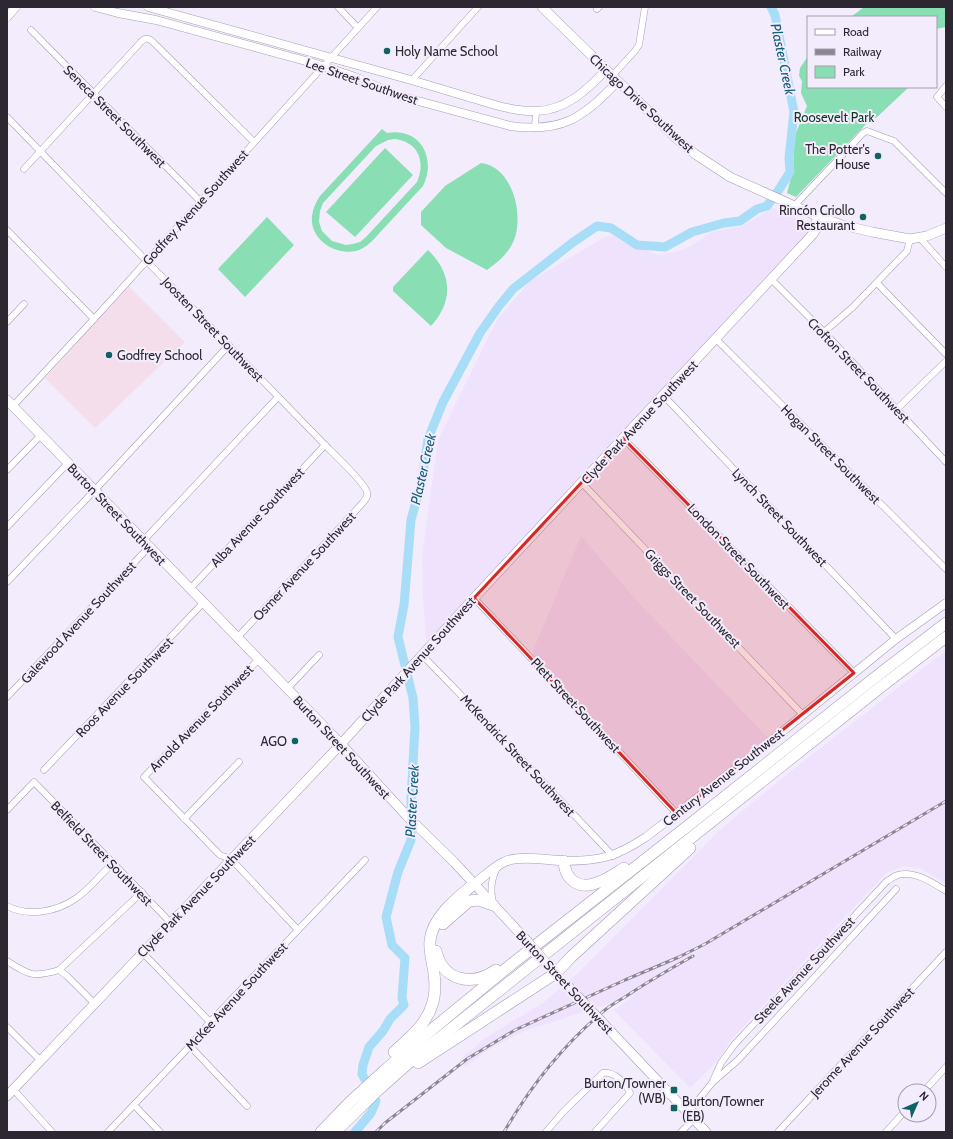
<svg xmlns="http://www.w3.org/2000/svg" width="953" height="1139" font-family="Cabin,sans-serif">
<rect width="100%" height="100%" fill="#f3ecfc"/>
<g fill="#eee2fc">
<polygon points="773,208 809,224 810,231 431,638 426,639 423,597 422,557 438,440 497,320 529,282 605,237 615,236 623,242 658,255 684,250 714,231 741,227"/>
<polygon points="581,536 638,602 764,734 768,737 678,806 673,805 532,653"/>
<polygon points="946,651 946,884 922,869 904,866 886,873 730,1041 719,1059 690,1088 614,1010 636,995 527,1030 489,1049 465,1067 460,1060 485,1038 543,1003 577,974 721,829 790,772 926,666"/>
</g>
<polygon fill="#f4deec" points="128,286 185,342 95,428 45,378"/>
<g fill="#8adeb4" fill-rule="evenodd">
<polygon points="864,7 946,7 946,27 936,29 936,17 851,17"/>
<polygon points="808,56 808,87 909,87 876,118 872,118 796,197 787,193 794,166 793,140 807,106 801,93 802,81 799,76 800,68"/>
<path d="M 382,129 L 387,133 C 420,127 437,158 423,186 C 410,200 398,213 385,227 C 378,234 372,243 363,248 C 342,260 309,242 312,216 C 313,208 316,202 320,196 ZM 395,139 C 418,142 426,161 417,182 L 366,237 L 360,242 L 353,244 L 346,245 L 332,241 L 322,231 L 319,222 L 320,211 L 323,203 L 376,146 L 388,140 Z"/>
<polygon points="385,148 413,175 355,237 326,212"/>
<path d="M 481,163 C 513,167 524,215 514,240 C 509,253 498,262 487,270 L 446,248 L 421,225 L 421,212 L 445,186 Z"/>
<polygon points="267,217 294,245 245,297 218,269"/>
<path d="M 428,250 C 452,273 454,301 431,326 L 393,291 L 393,287 Z"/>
</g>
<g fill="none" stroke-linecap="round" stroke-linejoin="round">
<polyline stroke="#a8ddf7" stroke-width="9" points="355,1132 371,1113 376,1101 362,1074 363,1065 369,1047 383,1031 390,1019 404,1005 402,998 405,958 392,945 386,917 398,872 411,840 411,800 415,727 413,698 398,637 404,605 411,520 422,480 428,439 443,402 480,333 499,306 513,289 572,243 597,226 611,228 637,245 665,247 692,232 724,223 740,221 757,209 767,206 780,188 790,172 789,158 794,112 775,15 771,7"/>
<defs>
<g id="minor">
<polyline points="338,7 358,28"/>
<polyline points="597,9 599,7"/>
<polyline points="31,30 200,201"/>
<polyline points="612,76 634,52 639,45 645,7"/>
<polyline points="412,80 478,7"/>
<polyline points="946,86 937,97 946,107"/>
<path d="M 7,117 L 325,445 C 334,454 364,482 367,492 C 369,498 362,503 359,507 L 237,638"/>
<polyline points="535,128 536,111"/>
<path d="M 24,169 L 140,43 C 144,38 148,37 153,42 L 254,142"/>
<polyline points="794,206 847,150 863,133 867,131 894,141 946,193"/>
<polyline points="7,230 94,319"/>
<polyline points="920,238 946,267"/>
<polyline points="771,279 824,332 946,462"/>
<polyline points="877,283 946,354"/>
<polyline points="7,322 24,304"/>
<polyline points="824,332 853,307 907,251 910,239"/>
<polyline points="716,339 946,569"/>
<polyline points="663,395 896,639"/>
<polyline points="13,406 94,319 377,7"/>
<polyline points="896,410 946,361"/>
<polyline points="623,438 854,673"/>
<polyline points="7,470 41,435"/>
<polyline points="582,483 803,715"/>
<polyline points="7,527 68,463"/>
<polyline points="143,541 278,397"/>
<polyline points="7,582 94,491 229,345"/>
<polyline points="190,589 325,445"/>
<polyline points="474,598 583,713 677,814"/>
<polyline points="422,655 458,692 613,856"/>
<polyline points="258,660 144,777 216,851 220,855 231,859 298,930"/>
<polyline points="287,689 319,655"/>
<polyline points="7,697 149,547"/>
<polyline points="44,770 203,603"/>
<polyline points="7,810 34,782 113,863 171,923"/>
<polyline points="184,819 239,762"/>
<path d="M 493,903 C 490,888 491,880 498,866"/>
<path d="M 7,906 C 28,917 56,912 75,899 C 88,891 102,873 113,863"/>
<polyline points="142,952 210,1022"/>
<path d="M 7,961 C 29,975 33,978 59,970 L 67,976 L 94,1003"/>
<polyline points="59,970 142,892"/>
<polyline points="7,1027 40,1060"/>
<polyline points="190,1046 247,1106"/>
<polyline points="714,1081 738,1060 896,889"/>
<polyline points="13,1089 52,1132"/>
<polyline points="924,1091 946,1067"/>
<polyline points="134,1105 160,1132"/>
<path d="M 688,1113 L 712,1083 L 721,1063 L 734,1045 L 887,881 C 891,879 894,876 898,875 C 914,870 933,883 946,891"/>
<polyline points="108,1132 190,1046 210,1022 365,860"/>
<path d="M 546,1132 L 563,1112 L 603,1073 C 614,1071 626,1083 630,1093 L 595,1132"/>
<polyline points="681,1132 694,1119"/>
<polyline points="778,1132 946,952"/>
<polyline points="886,1132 905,1111"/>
</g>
<g id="tertiary">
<path d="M 95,7 L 118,13 L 156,20 L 313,63 L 355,77 L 396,95 L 510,126 C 561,133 584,118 617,82"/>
<path d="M 148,7 C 235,32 323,55 411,80 C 432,86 454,93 475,99 C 495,105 516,112 537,111 C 566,110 587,90 606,70"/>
<polyline points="7,17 16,7"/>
<path d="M 564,861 C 600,861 616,857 646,837 L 766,745 L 896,639 L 946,603"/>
</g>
<g id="secondary">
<polyline points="542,7 677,139 695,154 730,177 817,216 842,225 872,232 910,239 927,236 946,228"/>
<polyline points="7,400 341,744 406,815 454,862 527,941"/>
<path d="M 474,884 C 484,877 493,867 504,862 C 519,855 548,860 564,861"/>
<polyline points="601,1021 706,1132"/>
<polyline points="7,1096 341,744 474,598 813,234 816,229 817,216"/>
</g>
<g id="motorway">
<path d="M 564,861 C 565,882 581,890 599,882 C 608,879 616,873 624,868"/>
<polyline points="443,924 469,901 479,900 493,905"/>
<path d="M 436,951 C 443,981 472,987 496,970"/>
<path d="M 394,1052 C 409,1038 426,1025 432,1005 C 437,991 435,976 432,962 C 431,955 429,948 430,941 C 432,917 457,898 474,884"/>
<polyline points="418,1063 556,973 571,957 690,848"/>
<polyline points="321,1132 350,1102 384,1071 435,1027 513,963 689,825 882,672 946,623"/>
<polyline points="335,1132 376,1092 413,1059 882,686 946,637"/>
</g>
</defs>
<use href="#minor" stroke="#a79cb4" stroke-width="7"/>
<use href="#tertiary" stroke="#a79cb4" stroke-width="9"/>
<use href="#secondary" stroke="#a79cb4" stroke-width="10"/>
<use href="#motorway" stroke="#a79cb4" stroke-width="12"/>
<use href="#minor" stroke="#fff" stroke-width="6"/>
<use href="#tertiary" stroke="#fff" stroke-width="8"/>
<use href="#secondary" stroke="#fff" stroke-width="9"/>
<use href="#motorway" stroke="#fff" stroke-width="11"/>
<defs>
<g id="rail">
<polyline points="376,1132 385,1123 467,1059 515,1030 625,980 679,957 705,944 946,801"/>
<path d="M 504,1132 C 530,1087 564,1044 605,1010 C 611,1005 618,1001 625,997 C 647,982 670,969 693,956"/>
</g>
</defs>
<use href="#rail" stroke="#8c8692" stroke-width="3"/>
<use href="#rail" stroke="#f3ecfc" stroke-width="1.5" stroke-dasharray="4.5" stroke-linecap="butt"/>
<defs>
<g id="secondary-bridge">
<polyline points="527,941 549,966"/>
<polyline points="566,984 601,1021"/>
</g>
</defs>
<use href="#secondary-bridge" stroke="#a79cb4" stroke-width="10" stroke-linecap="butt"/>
<use href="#secondary-bridge" stroke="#fff" stroke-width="9"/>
</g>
<path fill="#d62828" fill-opacity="0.2" stroke="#d62828" stroke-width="3" stroke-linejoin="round" d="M 623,438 L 854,673 L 677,814 L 474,598 Z"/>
<g fill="#116263" stroke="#f3ecfc" stroke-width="1.5">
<circle cx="387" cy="51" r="4"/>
<circle cx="878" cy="156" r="4"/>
<circle cx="863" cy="217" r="4"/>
<circle cx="109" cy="355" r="4"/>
<circle cx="295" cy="741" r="4"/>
<rect x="670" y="1086" width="8" height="8" rx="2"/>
<rect x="670" y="1104" width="8" height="8" rx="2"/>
</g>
<g text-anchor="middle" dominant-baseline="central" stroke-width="4" stroke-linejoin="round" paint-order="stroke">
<g font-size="13" fill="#2c2731" stroke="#f3ecfc" text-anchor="end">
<text x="395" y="51" text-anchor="start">Holy Name School</text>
<text x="870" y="149">The Potter's<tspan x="870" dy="15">House</tspan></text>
<text x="855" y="210">Rincón Criollo<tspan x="855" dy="15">Restaurant</tspan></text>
<text x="117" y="355" text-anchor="start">Godfrey School</text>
<text x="287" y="741">AGO</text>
<text x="666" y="1083">Burton/Towner<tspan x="666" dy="15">(WB)</tspan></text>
<text x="682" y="1101" text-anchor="start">Burton/Towner<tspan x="682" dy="15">(EB)</tspan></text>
</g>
<g font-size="13" fill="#2c2731" stroke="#f3ecfc">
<text transform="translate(362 81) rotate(19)">Lee Street Southwest</text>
<text transform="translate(642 103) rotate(43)">Chicago Drive Southwest</text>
<text transform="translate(115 116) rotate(45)">Seneca Street Southwest</text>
<text transform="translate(195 207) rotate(-48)">Godfrey Avenue Southwest</text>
<text transform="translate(213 329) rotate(46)">Joosten Street Southwest</text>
<text transform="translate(859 370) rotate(46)">Crofton Street Southwest</text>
<text transform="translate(639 422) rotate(-47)">Clyde Park Avenue Southwest</text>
<text transform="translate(831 454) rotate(45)">Hogan Street Southwest</text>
<text transform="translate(117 514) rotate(46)">Burton Street Southwest</text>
<text transform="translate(257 517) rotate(-47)">Alba Avenue Southwest</text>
<text transform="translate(780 517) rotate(46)">Lynch Street Southwest</text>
<text transform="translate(739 556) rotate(46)">London Street Southwest</text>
<text transform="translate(304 566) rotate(-47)">Osmer Avenue Southwest</text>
<text transform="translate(693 598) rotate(46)">Griggs Street Southwest</text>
<text transform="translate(78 622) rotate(-47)">Galewood Avenue Southwest</text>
<text transform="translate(418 659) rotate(-48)">Clyde Park Avenue Southwest</text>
<text transform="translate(124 687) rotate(-46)">Roos Avenue Southwest</text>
<text transform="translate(576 705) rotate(47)">Plett Street Southwest</text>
<text transform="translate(201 718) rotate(-46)">Arnold Avenue Southwest</text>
<text transform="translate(342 747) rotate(47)">Burton Street Southwest</text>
<text transform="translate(518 755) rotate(47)">McKendrick Street Southwest</text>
<text transform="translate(723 777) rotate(-38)">Century Avenue Southwest</text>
<text transform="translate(102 853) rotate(46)">Belfield Street Southwest</text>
<text transform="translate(196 896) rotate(-46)">Clyde Park Avenue Southwest</text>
<text transform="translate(804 970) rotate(-47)">Steele Avenue Southwest</text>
<text transform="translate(565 982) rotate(47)">Burton Street Southwest</text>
<text transform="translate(236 996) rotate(-47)">McKee Avenue Southwest</text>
<text transform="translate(862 1042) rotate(-47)">Jerome Avenue Southwest</text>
</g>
<g font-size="13" fill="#0d3624" stroke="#f3ecfc">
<text x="834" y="117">Roosevelt Park</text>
</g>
<g font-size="14" font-style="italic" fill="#13607d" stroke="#f3ecfc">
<text transform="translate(783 59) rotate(78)">Plaster Creek</text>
<text transform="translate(423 469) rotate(-77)">Plaster Creek</text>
<text transform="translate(412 801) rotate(-87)">Plaster Creek</text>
</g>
</g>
<rect width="953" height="1139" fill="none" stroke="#2c2731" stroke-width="16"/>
<rect x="807" y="16" width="130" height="72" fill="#f3ecfc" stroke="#a39dab"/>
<rect x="815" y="29" width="20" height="6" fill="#ffffff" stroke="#a39dab"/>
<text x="843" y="36" font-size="12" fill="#2c2731">Road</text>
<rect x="815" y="49" width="20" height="6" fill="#8c8692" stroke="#a39dab"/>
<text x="843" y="56" font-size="12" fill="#2c2731">Railway</text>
<rect x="815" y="66" width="20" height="12" fill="#8adeb4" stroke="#a39dab"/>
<text x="843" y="76" font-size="12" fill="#2c2731">Park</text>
<g transform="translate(917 1103) rotate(45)"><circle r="19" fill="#f3ecfc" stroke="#a39dab"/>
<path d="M0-3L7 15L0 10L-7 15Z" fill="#116263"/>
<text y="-6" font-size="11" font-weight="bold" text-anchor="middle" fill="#2c2731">N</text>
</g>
</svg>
